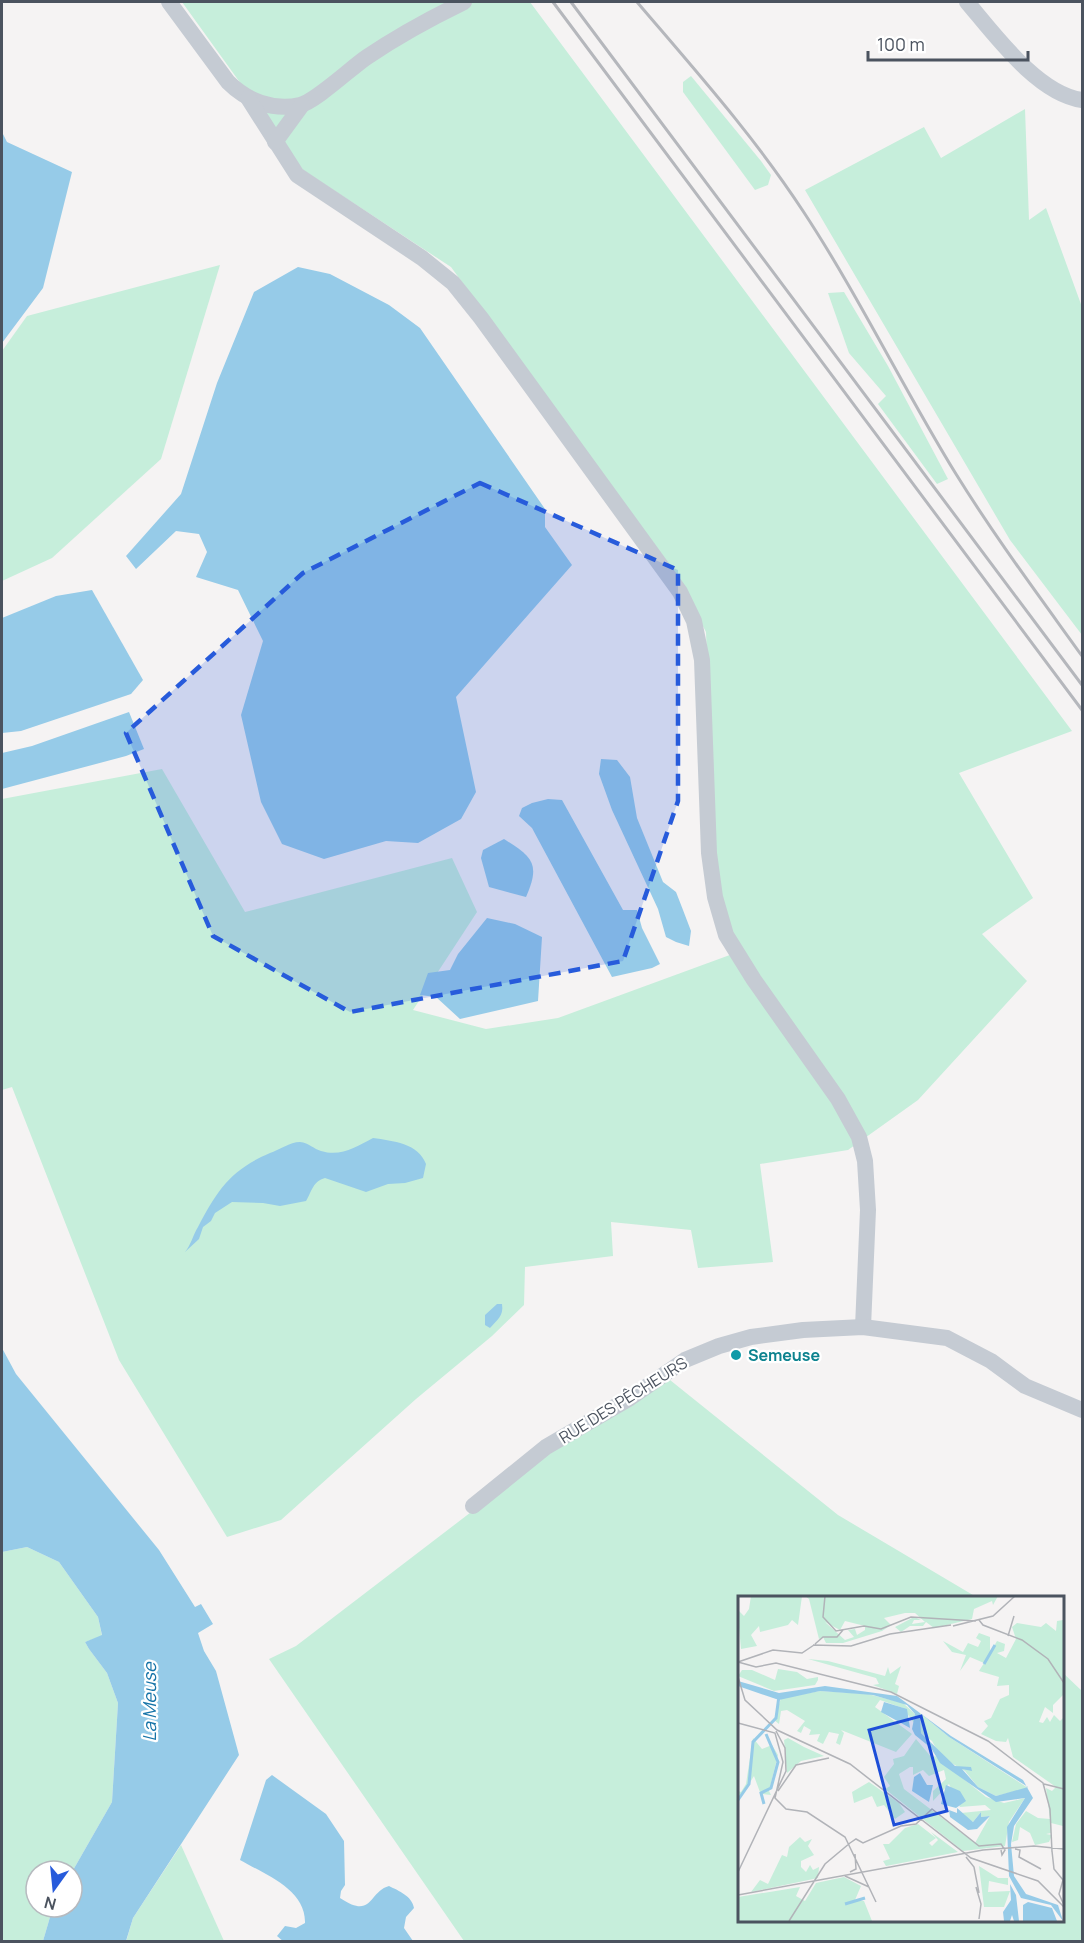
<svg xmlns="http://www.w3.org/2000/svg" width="1084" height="1943" font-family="Manrope,sans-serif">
<rect width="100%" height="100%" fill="#f5f3f3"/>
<g fill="#c6eedb">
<polygon points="182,2 530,2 1072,731 959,773 1033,898 982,934 1027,981 918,1100 848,1150 760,1164 773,1262 698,1268 691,1230 611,1222 613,1256 525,1267 524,1305 492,1336 416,1399 281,1520 227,1537 119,1360 12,1087 2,1090 2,799 162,769 245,912 452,858 477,912 413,1010 486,1029 558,1018 738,952 715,893 706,632 674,571 451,267 303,170"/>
<polygon points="691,76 761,161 771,175 768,185 755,190 683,92 683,82"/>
<polygon points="1025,109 1029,220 1046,208 1082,307 1082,635 1010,540 805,190 924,127 941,158"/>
<polygon points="220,265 161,459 52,558 2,581 2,351 27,316"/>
<polygon points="844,292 888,366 948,479 937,484 878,404 886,396 849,353 828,293"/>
<polygon points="670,1380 838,1515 978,1598 739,1598 739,1920 1062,1920 1062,1672 1082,1691 1082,1941 464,1941 269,1659 296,1646 564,1441"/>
<polygon points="27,1547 59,1562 98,1617 102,1636 85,1642 89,1649 107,1673 118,1703 112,1802 72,1872 36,1871 36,1907 53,1907 43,1941 2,1941 2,1552"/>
<polygon points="181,1845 224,1941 126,1942 133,1918"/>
</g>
<g fill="#96cbe8">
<polygon points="2,132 7,142 72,172 43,288 2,343"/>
<polygon points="298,267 330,274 389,305 420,328 545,509 545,527 572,565 456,697 476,792 461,819 418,843 386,841 324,859 282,844 261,802 241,715 263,641 238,590 196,577 207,552 199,534 176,531 136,569 126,556 181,494 217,383 254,292"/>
<polygon points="92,590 143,680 131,694 21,731 2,733 2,618 56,596"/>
<polygon points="129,712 144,749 126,756 2,789 2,753 32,746"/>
<polygon points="601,759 617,760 630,777 637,818 663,882 676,892 683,910 691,931 689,946 676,942 666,937 658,909 612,810 599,774"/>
<polygon points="548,799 562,800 623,910 637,910 642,928 660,964 652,968 612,977 532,828 519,816 522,808 532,803"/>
<path d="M 504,839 C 532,857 541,863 526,897 L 489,887 L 481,858 L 483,850 Z"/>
<polygon points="487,918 515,924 542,937 538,1001 460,1019 436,997 420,995 428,973 450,970 458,954"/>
<path d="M 373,1138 C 393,1141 418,1143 426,1164 L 423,1178 L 405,1183 L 388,1184 L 366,1192 L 325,1178 C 313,1181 312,1191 306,1201 L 280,1206 L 263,1203 L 232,1202 L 215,1213 L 211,1221 L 203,1227 L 199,1239 L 185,1252 C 191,1245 193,1235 198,1227 C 217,1191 230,1170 270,1153 C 279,1150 290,1142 300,1142 C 309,1143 314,1149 321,1151 C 341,1157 356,1147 373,1138 Z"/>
<path d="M 497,1304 L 502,1304 C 504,1316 497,1320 490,1328 L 485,1325 L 485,1315 Z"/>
<polygon points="2,1348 16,1374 159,1550 195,1607 201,1604 213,1624 198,1633 204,1651 216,1671 239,1755 133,1918 126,1941 43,1941 53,1907 72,1907 72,1872 112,1802 118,1703 107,1673 89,1649 85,1642 102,1635 98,1617 59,1562 27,1547 2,1552 3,1527 2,1525"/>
<path d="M 272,1775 L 326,1814 L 344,1841 L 345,1885 L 341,1891 L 340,1898 C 373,1920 368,1892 389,1886 C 399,1891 412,1896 414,1908 L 406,1917 L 404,1928 L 413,1941 L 284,1942 L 277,1936 L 285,1926 L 296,1928 L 305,1923 C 306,1889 264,1874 240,1860 L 266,1780 Z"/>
</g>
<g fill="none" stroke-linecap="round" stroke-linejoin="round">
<g stroke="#c5cbd3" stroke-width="16">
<path d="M 169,2 L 228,82 C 247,101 273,111 300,105 C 315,102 352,67 367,57 C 398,36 431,18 464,2"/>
<path d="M 967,2 C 995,35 1038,94 1082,100"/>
<polyline points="248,98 297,175 422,258 453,283 481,318 680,592 694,621 702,660 709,853 715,897 726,935 754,980 838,1099 859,1137 865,1161 868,1210 863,1327"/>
<polyline points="275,142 302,105"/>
<polyline points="473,1506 546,1447 630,1398 685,1360 719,1346 751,1337 803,1330 863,1327 947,1338 991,1361 1025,1386 1082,1410"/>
</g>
<g stroke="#b5b7bc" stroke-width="3">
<polyline points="553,2 1082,710"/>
<polyline points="571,2 1082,685"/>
<path d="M 637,2 C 695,70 754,136 803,211 C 859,296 903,388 956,474 C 995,537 1039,596 1082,656"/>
</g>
</g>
<path fill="#275bdb" fill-opacity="0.2" stroke="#275bdb" stroke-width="4.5" stroke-dasharray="12 8" stroke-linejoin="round" d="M 480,483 L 678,570 L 678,801 L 623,961 L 350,1012 L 213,936 L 126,733 L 303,573 Z"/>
<circle fill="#0f9aa8" stroke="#fff" stroke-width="2" cx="736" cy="1355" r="6"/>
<g text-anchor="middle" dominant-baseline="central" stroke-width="4.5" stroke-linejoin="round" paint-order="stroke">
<g font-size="16" font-weight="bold" fill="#0d838f" stroke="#fff" text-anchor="start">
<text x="748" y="1355">Semeuse</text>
</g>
<g font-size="16" fill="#4b535f" stroke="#fff">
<text transform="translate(623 1400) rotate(-32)">RUE DES PÊCHEURS</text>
</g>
<g font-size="18" font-style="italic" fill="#1674a8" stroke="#fff">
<text transform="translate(149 1702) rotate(-90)">La Meuse</text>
</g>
</g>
<g transform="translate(738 1596)">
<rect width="326" height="326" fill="#f5f3f3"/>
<path d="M 13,0 L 64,0 L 60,29 L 54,24 L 50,29 L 22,36 L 21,30 L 13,39 L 19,50 L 3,53 L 0,20 L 1,15 L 6,20 L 11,13 ZM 67,0 L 260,0 L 255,9 L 254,5 L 236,13 L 234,23 L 196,32 L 188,26 L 185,30 L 172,30 L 163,36 L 157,31 L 176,21 L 183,24 L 176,24 L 174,28 L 187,26 L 177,17 L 167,17 L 146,22 L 153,29 L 144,35 L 105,47 L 88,47 L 85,41 L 81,43 L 71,3 ZM 107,25 L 127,30 L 127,34 L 119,39 L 117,33 L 110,34 L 116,41 L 107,44 L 87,26 L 102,34 ZM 325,24 L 325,99 L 315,109 L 315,117 L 307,111 L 301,126 L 305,127 L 309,121 L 312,126 L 316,119 L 322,125 L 325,122 L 325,230 L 313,227 L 313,237 L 308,238 L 314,239 L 311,246 L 297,249 L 292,237 L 282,231 L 280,244 L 274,246 L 278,228 L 288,215 L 300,222 L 312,223 L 308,192 L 314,195 L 318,191 L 275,161 L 270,142 L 268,146 L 258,145 L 243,138 L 250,130 L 246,125 L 253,122 L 262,103 L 271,99 L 271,89 L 259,90 L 261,81 L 241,75 L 246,67 L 232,61 L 222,75 L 228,59 L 214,56 L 205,45 L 225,56 L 230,47 L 240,51 L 243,45 L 238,42 L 241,37 L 252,41 L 252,57 L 259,45 L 267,48 L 266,55 L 259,57 L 268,62 L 278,43 L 274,31 L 279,27 L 303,31 L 308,27 L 318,35 L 319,25 ZM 70,63 L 90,65 L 147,80 L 150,71 L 152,78 L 163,70 L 157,88 L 161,90 L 159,98 L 135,89 L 141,88 L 138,82 ZM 40,73 L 59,76 L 69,83 L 80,81 L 80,84 L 77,89 L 36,95 L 0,80 L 4,74 L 14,74 L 37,84 ZM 82,95 L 130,98 L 165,107 L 177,118 L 176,127 L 165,112 L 142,104 L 137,111 L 174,138 L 158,156 L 103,134 L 106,137 L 102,149 L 98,147 L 101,138 L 91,136 L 85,148 L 79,145 L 82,138 L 71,139 L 73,134 L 66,130 L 63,137 L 59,135 L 67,125 L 49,114 L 43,115 L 41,128 L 36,124 L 43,102 ZM 182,117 L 211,141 L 290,192 L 258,200 L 240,191 L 227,175 L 203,161 L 194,145 L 183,137 ZM 15,142 L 24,153 L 34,149 L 40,159 L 31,195 L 33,199 L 24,198 L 26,207 L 16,180 L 0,205 L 0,195 L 3,196 L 8,188 ZM 50,142 L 66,151 L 86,160 L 63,165 L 49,177 L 46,144 ZM 178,143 L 194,162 L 197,160 L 248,201 L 266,207 L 287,202 L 271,226 L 267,250 L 225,255 L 147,193 L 152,190 L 146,181 L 156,168 L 155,163 L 166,160 ZM 172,171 L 175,171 L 175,179 L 185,174 L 191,180 L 206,174 L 208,183 L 195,195 L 195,205 L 211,188 L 222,211 L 247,209 L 253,214 L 223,217 L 235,226 L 243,216 L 243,221 L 252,220 L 237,247 L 166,193 L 161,178 ZM 131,186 L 161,207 L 167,216 L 157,223 L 146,209 L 139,211 L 134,200 L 116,207 L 114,196 ZM 180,228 L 198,242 L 191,247 L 194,250 L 200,244 L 193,236 L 220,256 L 148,270 L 145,265 L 152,263 L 145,248 L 151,248 L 167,232 ZM 62,241 L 67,246 L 74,243 L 70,250 L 76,259 L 63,265 L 63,271 L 68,276 L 72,269 L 75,274 L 81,271 L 80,282 L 13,296 L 22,284 L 30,288 L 44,259 L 49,261 L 51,251 ZM 241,270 L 260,282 L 270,282 L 270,289 L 251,285 L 250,296 L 272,295 L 266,311 L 246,311 ZM 106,281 L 123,290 L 117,304 L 126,305 L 134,325 L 0,325 L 0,301 L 62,291 L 58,300 L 67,305 L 78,287 Z" fill="#c6eedb" fill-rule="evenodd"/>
<path d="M 0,85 L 41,97 L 87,90 L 159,100 L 213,140 L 285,184 L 295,202 L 276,230 L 273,248 L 276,280 L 288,298 L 320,309 L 325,325 L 313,309 L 283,302 L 271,280 L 269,231 L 287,202 L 258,206 L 202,167 L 193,152 L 177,139 L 174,133 L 177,118 L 169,109 L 135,99 L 82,95 L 41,104 L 0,90 ZM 182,117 L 211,141 L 290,191 L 258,200 L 240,191 L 224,173 L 234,175 L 233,171 L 217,170 L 183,137 ZM 146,106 L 169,113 L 172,132 L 143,116 ZM 182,177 L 189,189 L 195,189 L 191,206 L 174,195 L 176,181 ZM 208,189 L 222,195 L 228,205 L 218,212 L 203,208 ZM 219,212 L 235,226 L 243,216 L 243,221 L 252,220 L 239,233 L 230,234 L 212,221 L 211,214 L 219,217 ZM 272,288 L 278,299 L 281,325 L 276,325 L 274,319 L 272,325 L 266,325 L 265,316 L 273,304 ZM 290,306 L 314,312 L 319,325 L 285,325 L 285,309 Z" fill="#96cbe8" fill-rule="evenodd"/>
<path fill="none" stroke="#96cbe8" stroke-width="3" d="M 246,68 L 257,49M 0,204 L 11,188 L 15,146 L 38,122 L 41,100M 26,208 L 23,197 L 33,192 L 40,166 L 28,138M 107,308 L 127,302"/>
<path fill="none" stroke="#b1b3b8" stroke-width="1.5" d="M 87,0 L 85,21 L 98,35 L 126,30 L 143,33 L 173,21 L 238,25M 241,24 L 245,29 L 284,44 L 310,63 L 326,87M 215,30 L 255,20 L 277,0M 270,40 L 276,20M 77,48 L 85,41 L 99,41 L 105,34M 75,49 L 113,50 L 152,38 L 213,29M 0,66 L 18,71 L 38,67 L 153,96 L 250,145 L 305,187 L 312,213 L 314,256M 0,66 L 35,54 L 64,57 L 76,49M 0,81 L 7,104 L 39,134 L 112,168 L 233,262 L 300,285 L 326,311M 0,127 L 37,137 L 45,166 L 37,202 L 48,213 L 69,216 L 107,241 L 138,306M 306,188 L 326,193M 40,195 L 58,169 L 91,162M 112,247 L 118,243 L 125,247 L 163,230 L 178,228 L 194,213 L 241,250 L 263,248 L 267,254 L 264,259 L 263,254M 277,253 L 282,254 L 281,261 L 303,273M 314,255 L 316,273 L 325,284 L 321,298 L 326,309M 228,261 L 236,271 L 241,297M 0,276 L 48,175 L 47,152 L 38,135M 112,276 L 118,273 L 117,258M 107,280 L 131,291M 238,291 L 243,308 L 241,323M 0,299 L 245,254 L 296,250 L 326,253M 51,325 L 87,268 L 112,247"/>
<path fill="#1d4ed8" fill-opacity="0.15" stroke="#1d4ed8" stroke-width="3" d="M 183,120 L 209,215 L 156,229 L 131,134 Z"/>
<rect width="326" height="326" fill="none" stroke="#4b535f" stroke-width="3"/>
</g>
<rect width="1084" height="1943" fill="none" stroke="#4b535f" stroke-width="6"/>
<g transform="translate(54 1889) rotate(195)"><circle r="28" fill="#ffffff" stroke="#b7babf" stroke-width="1.5"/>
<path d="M0-4.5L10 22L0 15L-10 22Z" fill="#275bdb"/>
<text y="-9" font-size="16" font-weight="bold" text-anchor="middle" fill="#4b535f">N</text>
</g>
<path d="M868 51v9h160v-9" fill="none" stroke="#4b535f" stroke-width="3"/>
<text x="877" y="51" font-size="18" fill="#4b535f" stroke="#ffffff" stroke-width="4.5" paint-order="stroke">100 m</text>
</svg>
